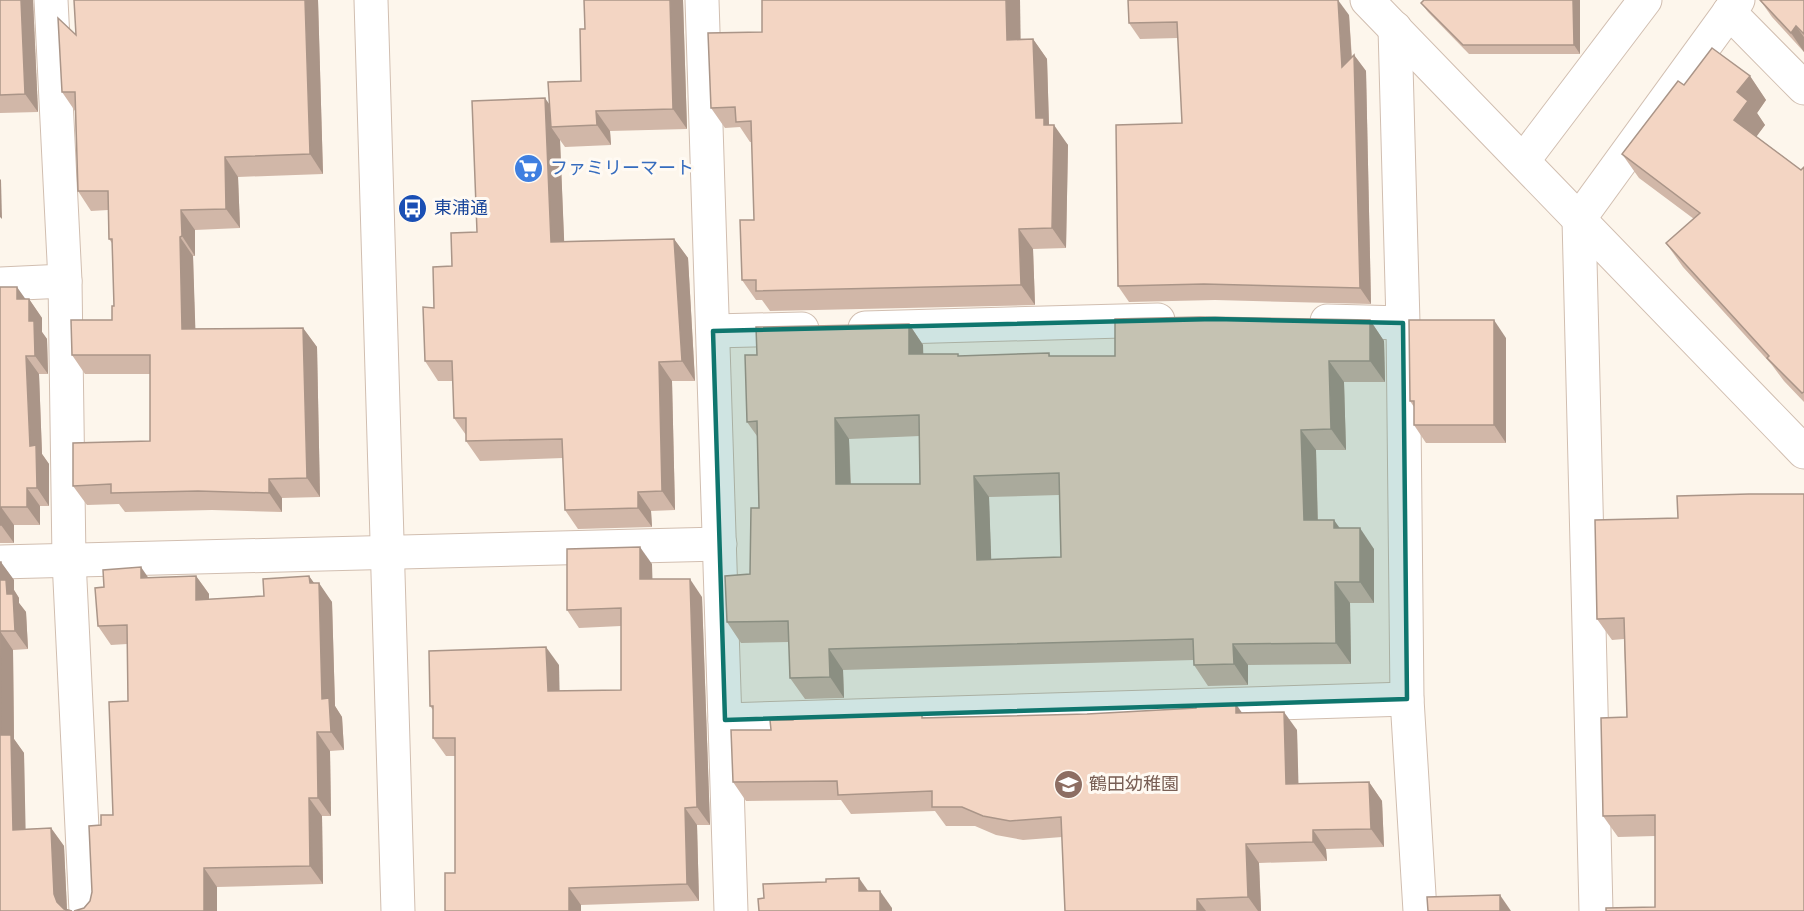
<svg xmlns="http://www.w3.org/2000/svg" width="1804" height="911" font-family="Jost,'Noto Sans JP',sans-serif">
<rect width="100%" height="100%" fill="#fdf6ec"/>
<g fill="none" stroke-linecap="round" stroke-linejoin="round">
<defs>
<g id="minor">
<polyline points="51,0 65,281 69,560 86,911"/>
<polyline points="371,0 398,911"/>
<polyline points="702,0 731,911"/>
<polyline points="1367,0 1804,452"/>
<polyline points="1729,12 1804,88"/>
<polyline points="1395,28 1403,323 1407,699 1420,911"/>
<polyline points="1523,161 1645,0"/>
<polyline points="0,284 65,281"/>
<polyline points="1327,321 1403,323"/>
<polyline points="865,328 1158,320"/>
<polyline points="713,331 802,329"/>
<polyline points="0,562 720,544"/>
<polyline points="725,720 1407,699"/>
<polyline points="1596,911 1579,219 1738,0"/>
</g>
</defs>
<use href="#minor" stroke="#d1beb0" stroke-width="35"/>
<use href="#minor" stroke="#fff" stroke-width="33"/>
</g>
<g fill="#d1b7a8" fill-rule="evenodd">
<polygon points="0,0 33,0 38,112 0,113"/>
<polygon points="318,0 323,174 238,177 240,228 195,230 195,256 193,256 195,329 303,328 317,347 320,497 282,498 282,512 212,510 125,512 119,504 87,505 73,486 150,441 150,374 85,374 72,355 112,320 114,306 112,243 109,239 108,210 91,211 78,191 75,111 62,92 76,35"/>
<polygon points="584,0 683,0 687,129 610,131 611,145 565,147 560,140 564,241 674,239 688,258 695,381 672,381 675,510 651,511 652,527 578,529 565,510 563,458 480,461 466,441 466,435 454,418 453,381 438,381 425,361 434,308 452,266 477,232 549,105 581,81 585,29"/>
<polygon points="1580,0 1580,54 1469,54 1428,12 1421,3"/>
<polygon points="1760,0 1804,0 1804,52 1772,17"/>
<polygon points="1349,15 1352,58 1354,55 1366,71 1371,304 1215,300 1129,302 1118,286 1182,123 1178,38 1140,39 1129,23"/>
<polygon points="762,32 1033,39 1047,59 1049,125 1068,145 1066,248 1033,249 1035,305 770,311 762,300 756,300 742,280 754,220 752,142 750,142 740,127 725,128 711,108"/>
<polygon points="1750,76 1766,100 1757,113 1765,125 1756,136 1801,170 1804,167 1804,402 1784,381 1772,365 1683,267 1666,243 1694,219 1639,178 1622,154 1684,85"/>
<polygon points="0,287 26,299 29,299 42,318 42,332 47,339 48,374 39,374 42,454 49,464 49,506 40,506 40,525 14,525 14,543 0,543"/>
<path d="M 1370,320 L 1384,341 L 1385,382 L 1344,382 L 1346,450 L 1316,450 L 1318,520 L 1340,528 L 1374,549 L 1374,603 L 1350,603 L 1351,664 L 1248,665 L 1248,685 L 1208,686 L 1194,665 L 1194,660 L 843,670 L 844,698 L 805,699 L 790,678 L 789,642 L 741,643 L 727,622 L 750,574 L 759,508 L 757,436 L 747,422 L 757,355 L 909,324 L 923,345 L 923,354 L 960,356 L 1049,353 L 1050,356 L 1115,356 ZM 920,436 L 920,484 L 851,484 L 849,439 ZM 1059,495 L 1061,557 L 991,559 L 989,497 Z"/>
<polygon points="1506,338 1506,443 1426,443 1414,425 1414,407 1410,401"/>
<polygon points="1749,494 1655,907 1655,836 1618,837 1603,816 1627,717 1624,639 1612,640 1597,619 1678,518"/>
<polygon points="0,562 14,580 14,590 19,598 19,603 26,612 28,649 13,650 14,739 24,753 25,829 51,828 64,846 67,910 0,911"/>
<polygon points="652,564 652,579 702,597 710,825 697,825 699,901 581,905 581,911 455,873 455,756 446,756 433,738 433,710 430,706 559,665 559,691 621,690 621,626 579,628 567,610"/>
<polygon points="196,576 209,594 209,599 264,596 309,576 314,583 332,602 335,706 342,717 344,750 330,751 331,816 322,816 323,884 217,887 217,911 84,908 90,901 92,892 101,825 113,815 128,701 127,644 111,645 98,626 104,587 148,578"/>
<polygon points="1242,713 1297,730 1298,784 1369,782 1382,801 1384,847 1326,849 1327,861 1259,863 1261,911 1065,911 1062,837 1023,840 996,835 975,826 946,826 935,811 851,814 841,800 746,801 733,782 771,730 793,720 832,716 834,718 924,717"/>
</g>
<g fill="#aa9588">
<polygon points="21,0 33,0 38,112 25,94"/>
<polygon points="305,0 318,0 323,174 310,154"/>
<polygon points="670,0 683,0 687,129 673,109"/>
<polygon points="1006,0 1020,0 1021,60 1007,40"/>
<polygon points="1338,0 1349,15 1353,83 1342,67"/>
<polygon points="1573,0 1580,0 1580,54 1574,45"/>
<polygon points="1796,26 1804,37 1804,52 1791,33"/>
<polygon points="1033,39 1047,59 1049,126 1054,125 1068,145 1066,248 1052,228 1036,118"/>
<polygon points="1354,55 1366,71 1371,304 1360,288"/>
<polygon points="1750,76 1766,100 1757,113 1765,125 1751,144 1734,120 1737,92"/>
<polygon points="545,98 559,118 551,127 560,140 565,261 551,242"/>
<polygon points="596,111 610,131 611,145 597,125"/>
<polygon points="225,157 238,177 240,228 226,209"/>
<polygon points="0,179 1,180 2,219 0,217"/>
<polygon points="181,210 195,230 195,256 182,236"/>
<polygon points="1019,229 1033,249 1035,305 1021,285"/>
<polygon points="180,237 193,256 196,348 182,329"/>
<polygon points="674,239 688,258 695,381 682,361"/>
<polygon points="17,287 29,304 29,299 42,318 42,332 47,339 48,374 35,356 29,321 17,299"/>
<polygon points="1370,320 1384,341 1385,382 1370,361"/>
<polygon points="1494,320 1506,338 1506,443 1494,425"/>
<polygon points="909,324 923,345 924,375 909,354"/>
<polygon points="303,328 317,347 320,497 307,478"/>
<polygon points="26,356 39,374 42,454 49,464 49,506 37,488 30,446"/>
<polygon points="1329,361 1344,382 1346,450 1331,429"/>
<polygon points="659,362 672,381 675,510 662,491"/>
<polygon points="835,418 849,439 851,505 836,484"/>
<polygon points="1301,430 1316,450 1318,541 1304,520"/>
<polygon points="974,476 989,497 992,581 977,560"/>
<polygon points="269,479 282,498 282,512 269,493"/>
<polygon points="27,488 40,506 40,525 27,507"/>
<polygon points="638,492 651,511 652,527 638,508"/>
<polygon points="1,507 14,525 14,543 1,525"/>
<polygon points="1334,520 1349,541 1334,528"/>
<polygon points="1360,528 1374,549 1374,603 1360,582"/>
<polygon points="640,547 652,564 653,597 640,579"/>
<polygon points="1,562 14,580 14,590 19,598 19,603 26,612 28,649 15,631 1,580"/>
<polygon points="141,567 154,586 141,578"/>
<polygon points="196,576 209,594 209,618 196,600"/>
<polygon points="309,576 319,590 319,583 332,602 335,706 342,717 344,750 331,732 322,699"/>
<polygon points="690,579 702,597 710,825 697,807"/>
<polygon points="1335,582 1350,603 1351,664 1336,643"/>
<polygon points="0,631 13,650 14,739 24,753 26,848 13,830 1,735"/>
<polygon points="1233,644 1248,665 1248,685 1234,664"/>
<polygon points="546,647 559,665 560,709 548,691"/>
<polygon points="829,649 843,670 844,698 830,677"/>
<polygon points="1236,704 1249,723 1236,713"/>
<polygon points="1284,712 1297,730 1299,803 1286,784"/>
<polygon points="317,732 330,751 331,816 318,798"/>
<polygon points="1369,782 1382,801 1384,847 1371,829"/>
<polygon points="309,798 322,816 323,884 310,866"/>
<polygon points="685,808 697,825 699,901 687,884"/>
<polygon points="51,828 64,846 67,911 63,911 57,902 54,894"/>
<polygon points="1313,830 1326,849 1327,861 1313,842"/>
<polygon points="1246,844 1259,863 1261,911 1258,911 1248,897"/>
<polygon points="204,868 217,887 217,911 204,911"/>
<polygon points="859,878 871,895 859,891"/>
<polygon points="569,888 581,905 581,911 569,911"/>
<polygon points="880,891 892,908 892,911 880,911"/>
<polygon points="1500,895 1511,911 1500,911"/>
<polygon points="1197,899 1206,911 1197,911"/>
</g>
<g fill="#f3d5c3" stroke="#aa9588" stroke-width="1.5" fill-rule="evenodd">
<polygon points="0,0 21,0 25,94 0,95"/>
<polygon points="74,0 305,0 310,154 225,157 226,209 181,210 182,236 180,237 182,329 303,328 307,478 269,479 269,493 198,491 111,493 111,484 73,486 73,443 150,441 150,355 72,355 71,320 112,320 112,306 114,306 112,239 109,239 108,191 78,191 75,92 62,92 58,18 76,35"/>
<polygon points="584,0 670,0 673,109 596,111 597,125 551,127 548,82 581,81 580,29 585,29"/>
<polygon points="762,0 1006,0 1007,40 1033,39 1036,118 1044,118 1044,125 1054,125 1052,228 1019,229 1021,285 756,291 756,280 742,280 740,220 754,220 751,121 736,122 735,107 711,108 708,33 762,32"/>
<polygon points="1128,0 1338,0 1342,67 1354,55 1360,288 1204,284 1118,286 1116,125 1182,123 1177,22 1129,23"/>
<polygon points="1424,0 1573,0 1574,45 1463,45 1421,3"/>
<polygon points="1760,0 1804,0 1804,34 1796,26 1791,33"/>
<polygon points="1712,48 1750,76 1737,92 1748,101 1734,120 1801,170 1804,167 1804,392 1802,393 1767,358 1769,356 1666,243 1700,213 1622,154 1678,81 1684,85"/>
<polygon points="545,98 551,242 674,239 682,361 659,362 662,491 638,492 638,508 565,510 562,439 466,441 466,418 454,418 452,361 425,361 423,307 434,308 433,267 452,266 451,233 477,232 472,101"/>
<polygon points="0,287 17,287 17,299 29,299 29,321 34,321 35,356 26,356 30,446 36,445 37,488 27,488 27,507 1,507 1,525 0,525"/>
<path d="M 1200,317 L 1370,320 L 1370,361 L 1329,361 L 1331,429 L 1301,430 L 1304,520 L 1334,520 L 1334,528 L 1360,528 L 1360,582 L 1335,582 L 1336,643 L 1233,644 L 1234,664 L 1194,665 L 1193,639 L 829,649 L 830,677 L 790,678 L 788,621 L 727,622 L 725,576 L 750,574 L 751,508 L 759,508 L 757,421 L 747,422 L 745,355 L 757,355 L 756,327 L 909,324 L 909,354 L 958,354 L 958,356 L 1049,353 L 1049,356 L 1115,356 L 1115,319 ZM 919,415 L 920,484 L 836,484 L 835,418 ZM 1059,473 L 1061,557 L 977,560 L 974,476 Z"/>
<polygon points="1409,320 1494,320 1494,425 1414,425 1414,401 1410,401"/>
<polygon points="1749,494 1804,494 1804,911 1606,911 1606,908 1655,907 1655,815 1603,816 1601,718 1627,717 1624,618 1597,619 1595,520 1678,518 1677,496"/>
<polygon points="640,547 640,579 690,579 697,807 685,808 687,884 569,888 569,911 445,911 445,873 455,873 455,738 433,738 433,706 430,706 429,651 546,647 548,691 621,690 621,608 567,610 567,549"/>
<polygon points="0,562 1,562 1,580 6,580 7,594 13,594 15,631 0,631 1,735 11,735 13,830 51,828 54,894 57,902 64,909 72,911 0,911"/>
<polygon points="141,567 141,578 196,576 196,600 264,596 263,579 309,576 310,583 319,583 322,699 329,698 331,732 317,732 318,798 309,798 310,866 204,868 204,911 74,911 84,908 90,901 92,892 89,826 101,825 101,815 113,815 109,702 128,701 127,625 98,626 95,588 104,587 103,570"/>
<polygon points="1236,704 1236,713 1284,712 1286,784 1369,782 1371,829 1313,830 1313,842 1246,844 1248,897 1197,899 1197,911 1065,911 1061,817 1010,821 983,816 962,807 932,807 932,791 838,795 837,781 733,782 731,730 771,730 770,720 793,720 793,717 832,716 832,718 922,714 922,718 1087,714 1196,708 1196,705"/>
<polygon points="859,878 859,891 880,891 880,911 759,911 758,899 764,898 763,884 826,882 826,879"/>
<polygon points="1500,895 1500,911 1428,911 1427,897"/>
</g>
<path fill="#0f766e" fill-opacity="0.2" stroke="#0f766e" stroke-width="4.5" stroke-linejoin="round" d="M 1215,319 L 1403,323 L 1407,699 L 725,720 L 713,331 Z"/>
<defs>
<symbol id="supermarket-disc" viewBox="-11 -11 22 22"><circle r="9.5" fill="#3f7fe0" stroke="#fffaf3"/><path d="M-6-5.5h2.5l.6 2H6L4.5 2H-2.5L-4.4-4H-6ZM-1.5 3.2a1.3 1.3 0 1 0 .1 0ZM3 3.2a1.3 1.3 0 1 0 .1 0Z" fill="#fff"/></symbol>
<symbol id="bus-disc" viewBox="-11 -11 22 22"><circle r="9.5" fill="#1a4fb4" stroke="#fffaf3"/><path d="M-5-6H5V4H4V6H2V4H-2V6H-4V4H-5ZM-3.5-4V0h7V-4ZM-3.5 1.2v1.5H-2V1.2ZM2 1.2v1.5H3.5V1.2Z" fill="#fff"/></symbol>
<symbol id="school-disc" viewBox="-11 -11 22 22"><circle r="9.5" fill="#8d6e63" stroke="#fffaf3"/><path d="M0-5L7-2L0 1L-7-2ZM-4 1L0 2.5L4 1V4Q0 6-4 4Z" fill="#fff"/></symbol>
</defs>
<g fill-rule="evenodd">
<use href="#supermarket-disc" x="512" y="152" width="33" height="33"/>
<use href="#bus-disc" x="396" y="192" width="33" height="33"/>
<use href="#school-disc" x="1052" y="768" width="33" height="33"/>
</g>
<g text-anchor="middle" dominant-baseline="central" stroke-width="6" stroke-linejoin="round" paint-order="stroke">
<g font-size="18" fill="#366cbe" stroke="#fffaf3" text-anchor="start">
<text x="550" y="168">ファミリーマート</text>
</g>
<g font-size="18" fill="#164399" stroke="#fffaf3" text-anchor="start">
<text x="434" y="208">東浦通</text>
</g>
<g font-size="18" fill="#785e54" stroke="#fffaf3" text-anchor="start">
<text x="1089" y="784">鶴田幼稚園</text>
</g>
</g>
</svg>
